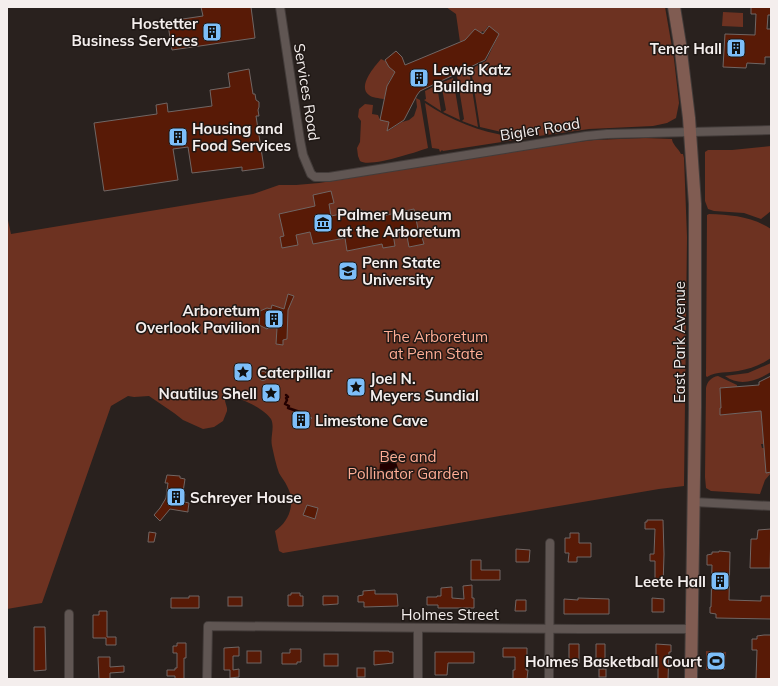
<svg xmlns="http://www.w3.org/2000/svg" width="778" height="686" font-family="Mulish,sans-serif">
<rect width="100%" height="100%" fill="#29211e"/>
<g fill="#6d3221">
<polygon points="446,7 665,7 674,59 679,103 676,118 667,123 653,126 589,129 539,136 510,134 480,127 471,69 486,61 499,34 488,26 484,32 482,31 481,33 475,29 467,39 460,42 456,14"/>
<polygon points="723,12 743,13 743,27 722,26"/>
<path d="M 381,59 L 385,61 L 386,61 L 397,70 L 389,81 L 384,99 C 379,98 372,98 369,95 C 357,86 375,66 381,59 Z"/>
<polygon points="469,70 478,127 462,121 464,119 457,76"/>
<polygon points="453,78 460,120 443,112 446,110 441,83"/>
<polygon points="437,85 441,111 424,100 426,99 425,91"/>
<path d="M 416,98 L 420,100 L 428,148 C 416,152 369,168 360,161 L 358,156 L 357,148 L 360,142 L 361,121 L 358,117 L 359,109 L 365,104 L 373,105 L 372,114 L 378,115 L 380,120 L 387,121 L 390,120 L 388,131 L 402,122 L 409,120 L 414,116 L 417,107 Z"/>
<path d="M 425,103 C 456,124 491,136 528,138 L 443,151 L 442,150 L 440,152 L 439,149 L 432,148 Z"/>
<path d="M 645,138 L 672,139 C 672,144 678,148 681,154 L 683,154 L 684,158 L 687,237 L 684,486 L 659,489 L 283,553 L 279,551 L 275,531 C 290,521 296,502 287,486 C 285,481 281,477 279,473 C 276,465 274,455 272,446 C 270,437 275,427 271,419 C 265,409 237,395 226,397 L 225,401 L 227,408 L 227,411 L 223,421 L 214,427 L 203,429 L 183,420 L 174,413 L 149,396 L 134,397 L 128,396 L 111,406 L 42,603 L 7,609 L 7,216 L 11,234 L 253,194 L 279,185 L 296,185 L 319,183 L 569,143 L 594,140 Z"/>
<polygon points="771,146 771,211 761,219 744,213 714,211 708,209 705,201 705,152 708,150 732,150"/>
<path d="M 709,214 C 731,215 751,216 771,229 L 771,358 C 761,365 750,369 738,371 C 727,373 717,371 707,377 L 706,376 L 707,215 Z"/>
<path d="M 771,363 L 771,372 C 756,381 740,387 725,376 L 748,373 Z"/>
<path d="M 718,376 L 737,385 L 737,387 L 720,388 L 721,408 L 720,409 L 720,415 L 761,411 L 764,444 L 761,444 L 762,448 L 764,448 L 771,461 L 771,473 L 765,480 L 760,494 L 711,491 L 706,488 L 705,477 L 706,388 C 707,382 711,377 718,376 Z"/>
<polygon points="706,651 726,652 725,670 706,670"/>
</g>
<polygon fill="#200" points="393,450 397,453 396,462 399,471 396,474 379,475 380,464 388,462 388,459 384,454"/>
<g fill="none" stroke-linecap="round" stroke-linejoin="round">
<polyline stroke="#200" stroke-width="2.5" points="286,395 288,397 286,398 287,400 285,404 289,406 288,408 300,412"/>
</g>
<g fill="#581a06" stroke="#706664">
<polygon points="201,7 251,7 255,38 172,50 168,25 170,25 169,21 203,16"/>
<polygon points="751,7 771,7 771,15 768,15 767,29 771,29 771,57 765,57 765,64 747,63 746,68 723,67 725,34 755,35 756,14 751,14"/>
<polygon points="489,26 499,34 485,60 420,91 417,95 404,120 387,131 389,122 380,120 387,86 395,72 389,67 385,60 396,51 402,57 405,65 465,40 475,29 483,34"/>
<polygon points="249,69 253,94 255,94 256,100 259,102 259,107 258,110 259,116 256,116 264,168 242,171 242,167 192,173 188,147 173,149 178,180 104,191 94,123 157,114 156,105 167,103 168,112 212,106 210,90 230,87 228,73"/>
<polygon points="331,191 334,203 329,204 331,216 362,210 364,220 414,209 419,234 421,234 424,244 409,247 406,231 393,234 395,246 383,248 382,244 347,251 345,238 313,244 310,232 296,235 298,245 282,248 280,237 284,236 279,214 315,206 313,195"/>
<polygon points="288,294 294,296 288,310 287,339 283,340 283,345 276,344 277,328 268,328 267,329 259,325 260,311 267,308 271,309 272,305 284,309"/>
<circle cx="263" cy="376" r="4.5"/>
<polygon points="771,376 771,472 766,473 761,411 720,415 720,408 721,408 720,388 759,385 759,382"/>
<polygon points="296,413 302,415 312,418 301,426 294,419"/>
<polygon points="167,475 180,476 180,478 185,479 183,492 185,494 184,502 189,503 188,510 188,512 170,509 160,521 154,515 160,508 166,498 168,483 165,483"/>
<polygon points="307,505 318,508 315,519 303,515"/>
<polygon points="647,520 663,520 664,554 663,586 655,586 655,561 650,561 650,554 654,554 655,529 645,529 645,522 647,522"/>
<polygon points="771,529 770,568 750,568 751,539 757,539 758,530"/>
<polygon points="149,532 156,533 154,542 148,542"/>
<polygon points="570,533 579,533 579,543 591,543 591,557 577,557 577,562 568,562 569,553 565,553 565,538 570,538"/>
<polygon points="516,549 530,550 529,562 516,562"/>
<polygon points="719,551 730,552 729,600 761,601 761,596 771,596 771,619 716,618 716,614 710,613 710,607 711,607 712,565 707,565 707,555 712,554 712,552 719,552"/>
<polygon points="471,560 481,560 481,570 500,570 500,580 471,580"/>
<polygon points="472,585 472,598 474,598 474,608 438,608 438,605 427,605 427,597 437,597 437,596 441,596 441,588 452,587 452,598 464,599 463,586"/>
<polygon points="375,590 375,594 397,594 398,606 364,607 364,602 358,602 358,596 363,595 363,591"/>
<polygon points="291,593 300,593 300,596 303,596 303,606 288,606 288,595 291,595"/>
<polygon points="189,596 199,596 199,608 171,608 171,598 189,598"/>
<polygon points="323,596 338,596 338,604 323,605"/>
<rect x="228" y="597" width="14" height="9"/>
<polygon points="578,598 609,599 609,614 564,614 564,599 578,600"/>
<polygon points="652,598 664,599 664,612 652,612"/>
<polygon points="516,600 526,600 526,611 515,611"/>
<polygon points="99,611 107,611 107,637 116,637 116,645 106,645 106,638 93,638 93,615 99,615"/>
<polygon points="34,627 45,627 46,670 34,671"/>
<polygon points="764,635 771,635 771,679 756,679 757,650 752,650 752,639 757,639 757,636"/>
<polygon points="177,643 186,643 186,658 184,658 184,679 175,679 175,676 167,676 167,670 175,670 175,668 177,668 177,653 173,653 173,646 177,646"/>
<polygon points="569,644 579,644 579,663 569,662"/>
<polygon points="596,644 605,644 605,660 596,659"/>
<polygon points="656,644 671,645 671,652 669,652 668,679 658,679 658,656 656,656"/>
<polygon points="239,647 239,656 233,656 233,670 239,669 239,677 230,678 230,670 224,670 224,648"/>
<polygon points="503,648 527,648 527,657 526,657 526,670 528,670 527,679 513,679 513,670 515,670 515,657 503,657"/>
<polygon points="290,649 301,649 301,662 297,662 297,664 282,664 282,653 290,653"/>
<rect x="247" y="651" width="14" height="12"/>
<polygon points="374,651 389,651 389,652 393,652 393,663 374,665"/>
<polygon points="435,652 474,652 474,663 448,663 447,675 435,675"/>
<rect x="324" y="654" width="14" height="12"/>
<polygon points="98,657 110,657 110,667 124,666 124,672 110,673 110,679 99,679"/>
<rect x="357" y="668" width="8" height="9"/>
<rect x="599" y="669" width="7" height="8"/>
</g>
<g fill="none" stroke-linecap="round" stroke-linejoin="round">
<defs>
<g id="street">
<polyline points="280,7 300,140 303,155 311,174 315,177 329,177 586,136 607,134 771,130"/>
<polyline points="694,502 771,506"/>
<polyline points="69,679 69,614"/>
<polyline points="207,679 208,626 582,629 692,629"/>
<polyline points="418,679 418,628"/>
<polyline points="549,679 550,543"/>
</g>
<polyline id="secondary" points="674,7 680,44 689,118 695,204 695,408 691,679"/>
</defs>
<use href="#street" stroke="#433c3a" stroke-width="10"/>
<use href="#secondary" stroke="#433c3a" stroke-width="14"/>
<use href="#street" stroke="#605653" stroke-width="8"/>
<use href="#secondary" stroke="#805c52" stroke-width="12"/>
</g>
<defs>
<symbol id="building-square" viewBox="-11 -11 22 22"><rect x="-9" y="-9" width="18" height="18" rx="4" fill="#7dbef9" stroke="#1f1815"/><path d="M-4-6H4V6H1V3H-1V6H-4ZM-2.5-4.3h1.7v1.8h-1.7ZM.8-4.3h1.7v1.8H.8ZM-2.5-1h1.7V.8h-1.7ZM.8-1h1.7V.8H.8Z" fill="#111"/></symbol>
<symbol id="museum-square" viewBox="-11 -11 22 22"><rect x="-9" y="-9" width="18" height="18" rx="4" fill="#7dbef9" stroke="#1f1815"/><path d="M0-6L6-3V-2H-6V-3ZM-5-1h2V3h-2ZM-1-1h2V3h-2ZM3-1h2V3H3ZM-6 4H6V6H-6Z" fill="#111"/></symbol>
<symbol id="university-square" viewBox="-11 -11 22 22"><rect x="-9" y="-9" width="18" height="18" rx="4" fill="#7dbef9" stroke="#1f1815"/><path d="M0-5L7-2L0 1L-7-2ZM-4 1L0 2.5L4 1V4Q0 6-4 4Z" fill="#111"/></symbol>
<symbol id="sight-square" viewBox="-11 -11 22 22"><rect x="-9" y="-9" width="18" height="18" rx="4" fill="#7dbef9" stroke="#1f1815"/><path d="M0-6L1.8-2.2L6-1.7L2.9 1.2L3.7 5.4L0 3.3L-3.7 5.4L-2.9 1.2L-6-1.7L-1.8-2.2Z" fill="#111"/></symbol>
<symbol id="stadium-square" viewBox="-11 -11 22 22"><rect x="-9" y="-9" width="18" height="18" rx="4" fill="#7dbef9" stroke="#1f1815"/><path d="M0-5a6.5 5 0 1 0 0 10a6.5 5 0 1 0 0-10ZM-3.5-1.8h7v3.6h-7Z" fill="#111"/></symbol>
</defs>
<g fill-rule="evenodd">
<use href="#building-square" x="201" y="21" width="22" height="22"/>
<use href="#building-square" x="725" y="37" width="22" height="22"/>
<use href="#building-square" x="408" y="67" width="22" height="22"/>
<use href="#building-square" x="167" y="126" width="22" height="22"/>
<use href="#museum-square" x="312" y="212" width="22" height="22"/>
<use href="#university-square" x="337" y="260" width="22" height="22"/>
<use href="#building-square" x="263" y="308" width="22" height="22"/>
<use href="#sight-square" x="232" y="361" width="22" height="22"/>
<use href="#sight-square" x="345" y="376" width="22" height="22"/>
<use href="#sight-square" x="260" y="382" width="22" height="22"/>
<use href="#building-square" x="290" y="409" width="22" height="22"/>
<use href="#building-square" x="165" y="486" width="22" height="22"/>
<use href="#building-square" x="709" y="570" width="22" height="22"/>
<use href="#stadium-square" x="705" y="650" width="22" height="22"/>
</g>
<g text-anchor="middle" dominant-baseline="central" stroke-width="3" stroke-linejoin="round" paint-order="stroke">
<g font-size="15" font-weight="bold" fill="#f4eeed" stroke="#1f1815" text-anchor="start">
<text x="198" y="23" text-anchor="end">Hostetter<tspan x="198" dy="17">Business Services</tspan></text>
<text x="722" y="48" text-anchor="end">Tener Hall</text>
<text x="433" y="69">Lewis Katz<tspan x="433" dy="17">Building</tspan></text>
<text x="192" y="128">Housing and<tspan x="192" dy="17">Food Services</tspan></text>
<text x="337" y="214">Palmer Museum<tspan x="337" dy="17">at the Arboretum</tspan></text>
<text x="362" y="262">Penn State<tspan x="362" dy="17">University</tspan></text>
<text x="260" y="310" text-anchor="end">Arboretum<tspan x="260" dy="17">Overlook Pavilion</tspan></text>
<text x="257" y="372">Caterpillar</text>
<text x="370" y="378">Joel N.<tspan x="370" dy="17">Meyers Sundial</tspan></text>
<text x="257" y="393" text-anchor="end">Nautilus Shell</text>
<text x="315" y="420">Limestone Cave</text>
<text x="190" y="497">Schreyer House</text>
<text x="706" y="581" text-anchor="end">Leete Hall</text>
<text x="702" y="661" text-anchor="end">Holmes Basketball Court</text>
</g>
<g font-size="15" fill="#f4eeed" stroke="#1f1815">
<text transform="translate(307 92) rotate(81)">Services Road</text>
<text transform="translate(540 129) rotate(-9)">Bigler Road</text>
<text transform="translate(679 342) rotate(-90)">East Park Avenue</text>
<text x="450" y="614">Holmes Street</text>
</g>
<g font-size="15" fill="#fead95" stroke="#1f1815">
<text x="436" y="336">The Arboretum<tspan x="436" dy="17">at Penn State</tspan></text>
<text x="408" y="456">Bee and<tspan x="408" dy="17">Pollinator Garden</tspan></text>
</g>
</g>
<rect width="778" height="686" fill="none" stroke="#f4eeed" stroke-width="16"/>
</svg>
